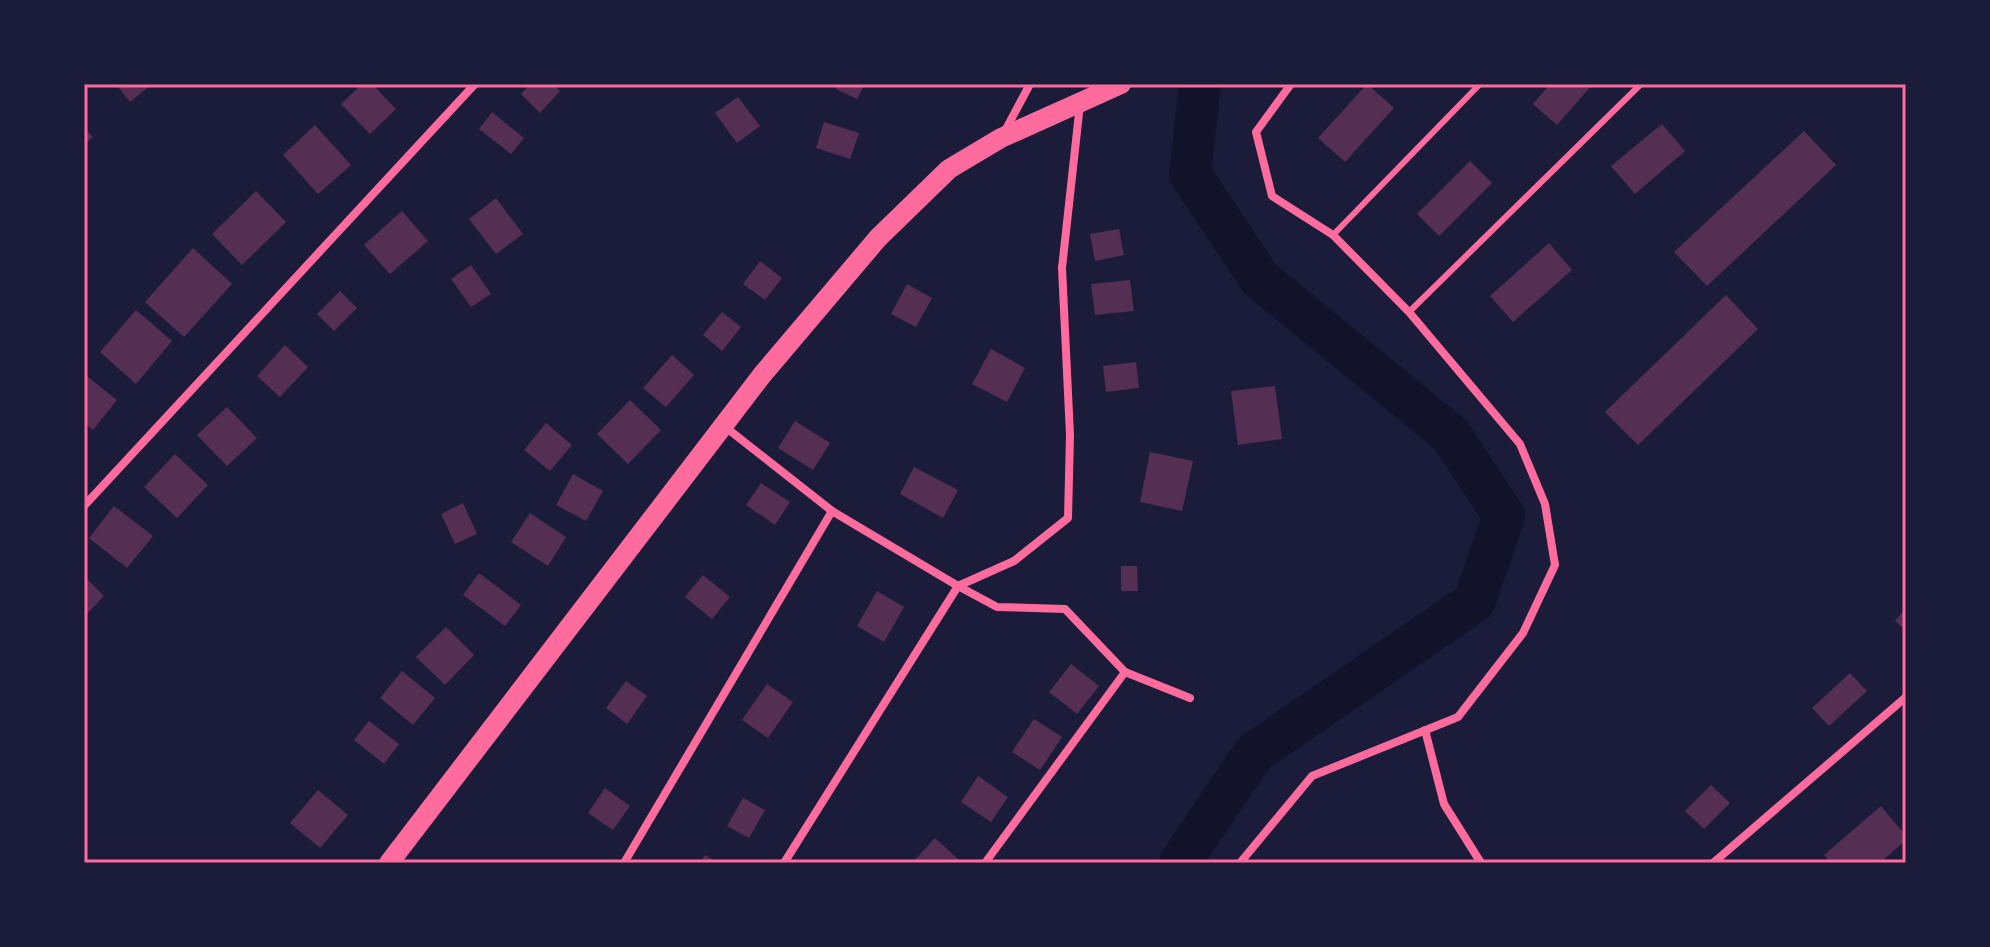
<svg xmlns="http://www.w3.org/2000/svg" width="1990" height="947" font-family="'Libre Baskerville',serif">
<rect width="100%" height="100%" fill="#1b1b3a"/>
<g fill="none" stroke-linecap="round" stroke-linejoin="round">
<polyline stroke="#12122b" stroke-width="42" points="1180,863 1254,753 1474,602 1504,516 1451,435 1260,279 1190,174 1200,84"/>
</g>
<g fill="#542f53">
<polygon points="116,84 152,84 130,102"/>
<polygon points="362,84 372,84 396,109 370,134 341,104"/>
<polygon points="530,84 553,84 560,91 540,113 521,94"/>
<polygon points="838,84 865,84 857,99 836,89"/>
<polygon points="1367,84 1394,108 1345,162 1318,138"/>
<polygon points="1550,84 1593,84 1557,125 1533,104"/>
<polygon points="738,97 760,126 737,143 715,113"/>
<polygon points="492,112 524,138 511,154 479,129"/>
<polygon points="824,122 859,133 850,159 816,148"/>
<polygon points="1662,124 1685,151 1635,194 1611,166"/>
<polygon points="315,125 351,165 318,194 283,155"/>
<polygon points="84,127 93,137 84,144"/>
<polygon points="1804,131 1836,165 1707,286 1674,252"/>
<polygon points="1470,161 1492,183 1439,236 1417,214"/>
<polygon points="256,191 286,222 242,265 212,234"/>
<polygon points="496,198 523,234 496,254 469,219"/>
<polygon points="402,211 428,241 390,274 364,245"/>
<polygon points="1119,229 1124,255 1095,261 1090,234"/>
<polygon points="1549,243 1572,270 1513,322 1490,296"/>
<polygon points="193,248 232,284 184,337 145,302"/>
<polygon points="760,261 782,278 765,300 743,284"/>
<polygon points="471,265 491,294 471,307 451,279"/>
<polygon points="1130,280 1134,311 1095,315 1091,284"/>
<polygon points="907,284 932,298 916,327 891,314"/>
<polygon points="340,291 357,308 334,331 317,314"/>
<polygon points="1726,295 1758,329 1638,445 1605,412"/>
<polygon points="136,310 172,341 136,384 100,352"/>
<polygon points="722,312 741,327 722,351 703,335"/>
<polygon points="285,345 308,367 280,397 257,376"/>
<polygon points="991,349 1025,368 1007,402 972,384"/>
<polygon points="672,355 694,375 666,407 643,388"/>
<polygon points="1136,362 1139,388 1106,392 1103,366"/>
<polygon points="84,374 117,400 93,430 84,423"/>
<polygon points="1275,386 1282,439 1238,445 1231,391"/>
<polygon points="630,400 661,430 628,464 597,434"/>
<polygon points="227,407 257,438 227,466 197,435"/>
<polygon points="795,421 830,443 813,470 778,448"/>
<polygon points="546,423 572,445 550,471 524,450"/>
<polygon points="1150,452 1193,461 1182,511 1140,502"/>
<polygon points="175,454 208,485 177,518 144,487"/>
<polygon points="914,467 958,490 943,518 900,494"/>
<polygon points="573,474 603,491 586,521 556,505"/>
<polygon points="761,483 790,502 775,525 746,505"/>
<polygon points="463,503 477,534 455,544 441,514"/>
<polygon points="114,506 153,536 127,568 89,538"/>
<polygon points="530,513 566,537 548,566 511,542"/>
<polygon points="1121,566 1137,566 1138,591 1121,591"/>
<polygon points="479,573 521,605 505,626 463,595"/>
<polygon points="703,575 730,597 712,619 685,597"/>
<polygon points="84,576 104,596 84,617"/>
<polygon points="877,591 904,607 884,642 857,626"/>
<polygon points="1906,608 1906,631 1895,621"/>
<polygon points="446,627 474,655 445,685 416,657"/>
<polygon points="1071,664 1099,686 1077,714 1049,692"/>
<polygon points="402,671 435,698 413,725 380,698"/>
<polygon points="1850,673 1867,691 1829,726 1812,708"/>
<polygon points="626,681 647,696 627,724 606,708"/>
<polygon points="767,684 793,702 768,738 742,720"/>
<polygon points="1034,719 1062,737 1040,770 1012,752"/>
<polygon points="369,721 399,744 384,764 354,740"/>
<polygon points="978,776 1008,797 991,822 961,802"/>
<polygon points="1711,785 1730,803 1704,829 1685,811"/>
<polygon points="605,788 630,806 613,830 588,813"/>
<polygon points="318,790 348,815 320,848 290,823"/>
<polygon points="743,798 765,810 749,838 727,826"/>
<polygon points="1881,806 1906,836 1906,840 1880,863 1831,863 1824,855"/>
<polygon points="935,838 959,860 956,863 913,862"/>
<polygon points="705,855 718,863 700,863"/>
</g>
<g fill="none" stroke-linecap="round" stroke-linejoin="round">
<g stroke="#ff6b9d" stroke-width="6">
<polyline points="1333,235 1480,84"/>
<polyline points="1409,312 1641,84"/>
</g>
<g stroke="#ff6b9d" stroke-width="8">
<polyline points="1005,131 1030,84"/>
<polyline points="724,426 832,511 958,586 997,607 1065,609 1125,672 1190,698"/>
<polyline points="84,506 475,84"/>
<polyline points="1425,730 1444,804 1481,863"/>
<polyline points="624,863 832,511"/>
<polyline points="784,863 958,586 1014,561 1068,518 1070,435 1062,268 1080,104"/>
<polyline points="985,863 1125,672"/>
<polyline points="1240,863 1312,776 1458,717 1523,633 1555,565 1545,504 1520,444 1409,312 1333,235 1272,196 1256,132 1291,84"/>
<polyline points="1713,863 1906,697"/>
</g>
<polyline stroke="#ff6b9d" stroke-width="20" points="389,863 762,375 878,238 949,169 1001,138 1121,84"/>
</g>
<rect width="1990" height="947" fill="none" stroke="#1b1b3a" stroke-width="172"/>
<rect x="86" y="86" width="1818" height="775" fill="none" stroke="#ff6b9d" stroke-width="3"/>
</svg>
